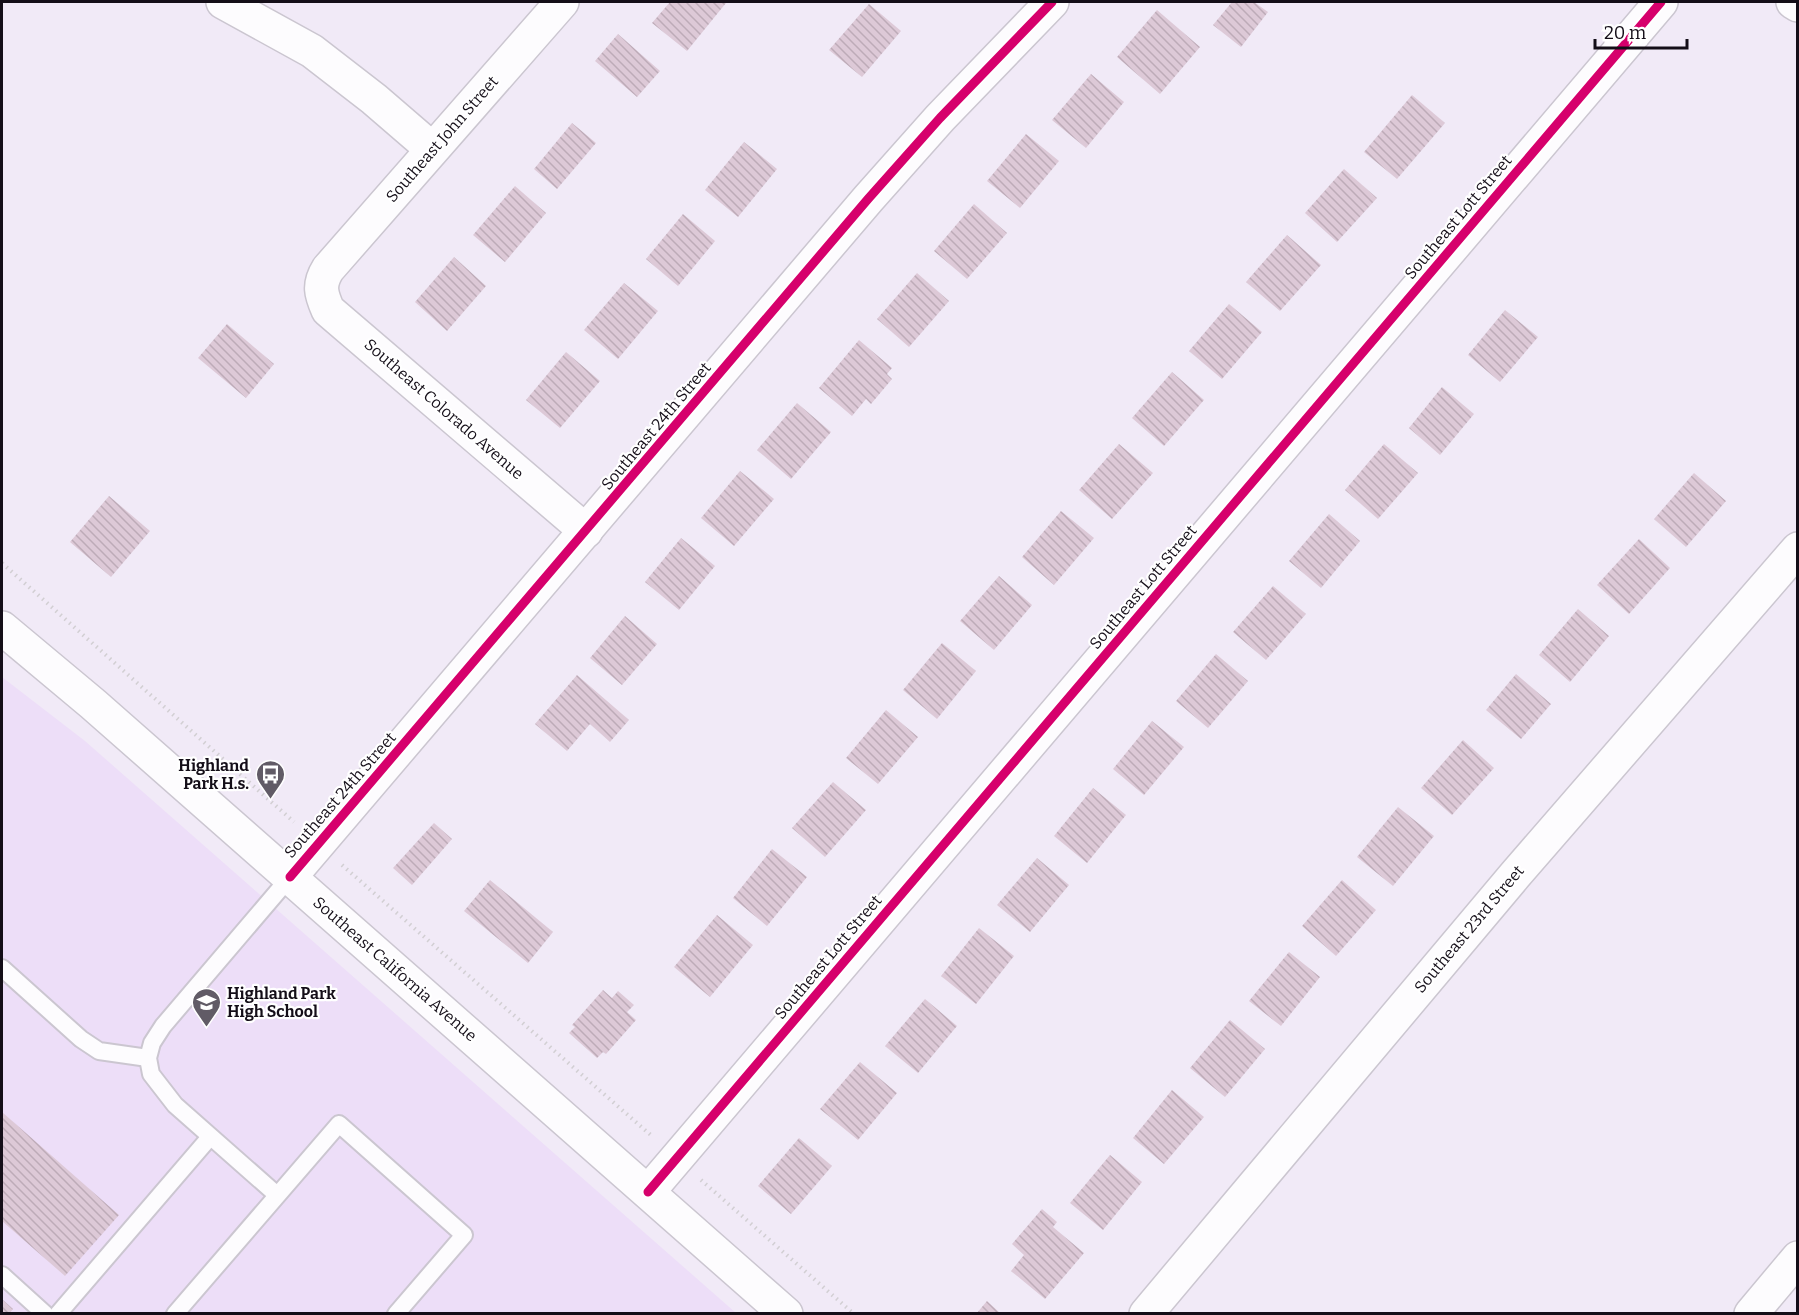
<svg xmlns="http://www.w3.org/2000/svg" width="1799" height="1315" font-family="Bitter,serif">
<defs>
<pattern id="building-back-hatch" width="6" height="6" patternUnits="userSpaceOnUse" patternTransform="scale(1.5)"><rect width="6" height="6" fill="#ddc9d7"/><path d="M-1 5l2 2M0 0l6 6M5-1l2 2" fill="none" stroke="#bdabb8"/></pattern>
</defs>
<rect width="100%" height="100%" fill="#f1eaf7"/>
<polygon fill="#eddef8" points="2,677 85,741 736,1313 2,1313"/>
<g fill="url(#building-back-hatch)">
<polygon points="670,2 725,2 726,3 687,51 652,23"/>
<polygon points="1232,2 1254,2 1268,12 1241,47 1213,25"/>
<polygon points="869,4 901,31 862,77 829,50"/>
<polygon points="1157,10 1200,47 1160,94 1117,57"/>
<polygon points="618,34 660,71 637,97 595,61"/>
<polygon points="1091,74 1124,102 1086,148 1052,120"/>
<polygon points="1412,95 1445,123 1397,179 1364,152"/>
<polygon points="572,123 596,143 557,189 534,169"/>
<polygon points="1026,134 1059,161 1020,208 987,181"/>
<polygon points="744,142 777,169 738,217 705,190"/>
<polygon points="1344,169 1377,198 1337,242 1305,213"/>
<polygon points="515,186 546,213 505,262 473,235"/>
<polygon points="974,204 1007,233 967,279 934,251"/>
<polygon points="683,214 715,241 678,286 646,259"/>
<polygon points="1287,235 1321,265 1280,311 1246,282"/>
<polygon points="454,257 486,286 447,331 415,302"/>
<polygon points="917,273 949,301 909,347 877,319"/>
<polygon points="624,283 658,311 618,359 584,330"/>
<polygon points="1229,304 1262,332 1222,379 1189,351"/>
<polygon points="1505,310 1538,337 1500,382 1468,355"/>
<polygon points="227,324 274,364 246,398 198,358"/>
<polygon points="859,340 892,368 887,374 892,379 871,404 866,399 852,416 819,388"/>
<polygon points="566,352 600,381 560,428 526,400"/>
<polygon points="1172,372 1204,400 1164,446 1132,418"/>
<polygon points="1442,387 1474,414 1440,455 1409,428"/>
<polygon points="797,403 831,432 791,479 757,450"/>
<polygon points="1119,444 1153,473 1112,519 1079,490"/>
<polygon points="1384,444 1418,473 1378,519 1345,490"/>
<polygon points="740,471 774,499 734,546 701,518"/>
<polygon points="1694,473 1726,501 1686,547 1654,519"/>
<polygon points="109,496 150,531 111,577 70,542"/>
<polygon points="1061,511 1094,538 1054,585 1022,557"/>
<polygon points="1329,514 1360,541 1321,588 1289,561"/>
<polygon points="681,538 715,566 679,610 645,582"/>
<polygon points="1639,539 1670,568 1629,614 1597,585"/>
<polygon points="999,576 1032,605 994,650 960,621"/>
<polygon points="1273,586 1306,614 1266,660 1233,632"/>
<polygon points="1578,609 1609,636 1570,682 1539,655"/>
<polygon points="625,616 657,644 622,685 590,658"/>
<polygon points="942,643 976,671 937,719 903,690"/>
<polygon points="1216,654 1248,681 1208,728 1176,701"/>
<polygon points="1516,674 1551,704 1521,739 1486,710"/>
<polygon points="577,675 629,720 610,742 590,724 567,751 535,724"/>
<polygon points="886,710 918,737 878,784 846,758"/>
<polygon points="1152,721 1184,747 1144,795 1113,769"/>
<polygon points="1463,740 1494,768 1452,815 1421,788"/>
<polygon points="833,782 866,810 825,857 792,828"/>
<polygon points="1093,788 1126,815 1087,863 1054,836"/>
<polygon points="1398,807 1434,836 1393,886 1357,857"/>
<polygon points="434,823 452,839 412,885 393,868"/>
<polygon points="772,849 807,877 767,926 733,898"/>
<polygon points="1037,858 1069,885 1030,932 997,905"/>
<polygon points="490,880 553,932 528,963 464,911"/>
<polygon points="1342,880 1376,910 1336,956 1302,926"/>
<polygon points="717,915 753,945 710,997 674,967"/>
<polygon points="979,928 1014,956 976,1004 941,976"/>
<polygon points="1289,952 1320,977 1281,1026 1249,1001"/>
<polygon points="603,990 612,998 618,991 634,1005 627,1012 636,1020 606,1054 603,1052 597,1058 569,1033 575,1027 572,1025"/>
<polygon points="925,999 957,1026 918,1073 885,1046"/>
<polygon points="1230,1020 1265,1049 1225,1097 1190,1068"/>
<polygon points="860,1062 897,1093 858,1140 820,1109"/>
<polygon points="1172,1090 1204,1117 1164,1164 1133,1138"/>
<polygon points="2,1112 119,1215 65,1276 2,1221"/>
<polygon points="799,1138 832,1166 791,1214 758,1186"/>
<polygon points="1110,1155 1142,1182 1103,1230 1070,1203"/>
<polygon points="1042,1209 1057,1222 1053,1227 1084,1253 1045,1299 1011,1271 1024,1255 1012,1244"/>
<polygon points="2,1299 13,1309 9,1314 2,1314"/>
<polygon points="987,1301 1001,1314 976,1314"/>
</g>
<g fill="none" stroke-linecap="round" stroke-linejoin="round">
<defs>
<g id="lane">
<polyline points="2,968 81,1039 99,1051 148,1058"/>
<polyline points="277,1195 175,1105 151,1074 148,1058 152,1043 163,1026 290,877"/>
<polyline points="2,1275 45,1314"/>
<polyline points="58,1314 210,1137"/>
<polyline points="175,1314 339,1124 464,1235 396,1314"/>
</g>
<g id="street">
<polyline points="223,2 312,51 374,99 432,149"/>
<path d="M 562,2 L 328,269 C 318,285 321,294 328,310 L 586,531"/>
<polyline points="1793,2 1798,5"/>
<polyline points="290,877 868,199 940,118 1052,2"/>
<polyline points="648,1192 1661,2"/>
<polyline points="1146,1314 1515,875 1798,549"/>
<polyline points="1751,1314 1798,1258"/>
</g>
<polyline id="secondary" points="2,628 93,704 786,1314"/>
</defs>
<use href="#lane" stroke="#cbc6d0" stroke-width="20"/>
<use href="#street" stroke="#cbc6d0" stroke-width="36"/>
<use href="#secondary" stroke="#cbc6d0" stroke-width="36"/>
<g stroke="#d2cfd3" stroke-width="4" stroke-dasharray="1.5 4.5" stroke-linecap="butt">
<polyline points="2,563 294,822"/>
<polyline points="342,865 653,1137"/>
<polyline points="701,1180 854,1314"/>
</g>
<use href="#lane" stroke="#fdfcfe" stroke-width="16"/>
<use href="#street" stroke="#fdfcfe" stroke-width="33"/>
<use href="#secondary" stroke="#fdfcfe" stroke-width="33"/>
<defs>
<g id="cycleway">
<polyline points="290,877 868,199 940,118 1052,2"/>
<polyline points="648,1192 1661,2"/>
</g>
</defs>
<use href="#cycleway" stroke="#fff" stroke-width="13"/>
<use href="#cycleway" stroke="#d6006c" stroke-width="9"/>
</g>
<defs>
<symbol id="bus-pin" viewBox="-11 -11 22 30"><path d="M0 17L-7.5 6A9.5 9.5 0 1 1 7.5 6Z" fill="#615b66" stroke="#fff"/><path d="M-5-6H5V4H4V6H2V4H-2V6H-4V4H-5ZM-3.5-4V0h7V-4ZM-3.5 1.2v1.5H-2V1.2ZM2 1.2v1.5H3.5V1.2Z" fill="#fff"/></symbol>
<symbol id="school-pin" viewBox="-11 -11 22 30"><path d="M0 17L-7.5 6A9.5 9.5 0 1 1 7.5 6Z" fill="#615b66" stroke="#fff"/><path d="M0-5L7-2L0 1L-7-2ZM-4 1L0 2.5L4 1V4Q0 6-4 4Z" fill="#fff"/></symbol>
</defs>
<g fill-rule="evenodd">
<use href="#bus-pin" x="254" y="758" width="33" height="45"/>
<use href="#school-pin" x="190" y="986" width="33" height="45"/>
</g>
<g text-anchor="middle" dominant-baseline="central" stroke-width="4.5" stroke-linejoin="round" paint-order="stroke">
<g font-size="16" fill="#140e18" stroke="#fff">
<text transform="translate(442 139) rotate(-49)">Southeast John Street</text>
<text transform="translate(1458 217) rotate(-50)">Southeast Lott Street</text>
<text transform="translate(444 409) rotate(41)">Southeast Colorado Avenue</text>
<text transform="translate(656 426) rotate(-50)">Southeast 24th Street</text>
<text transform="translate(1143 587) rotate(-50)">Southeast Lott Street</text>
<text transform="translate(340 795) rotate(-49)">Southeast 24th Street</text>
<text transform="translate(1469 929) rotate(-50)">Southeast 23rd Street</text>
<text transform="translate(828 957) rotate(-50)">Southeast Lott Street</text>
<text transform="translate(395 969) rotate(41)">Southeast California Avenue</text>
</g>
<g font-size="16" font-weight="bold" fill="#140e18" stroke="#fff" text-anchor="end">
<text x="249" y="765">Highland<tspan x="249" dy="18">Park H.s.</tspan></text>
<text x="227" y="993" text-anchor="start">Highland Park<tspan x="227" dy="18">High School</tspan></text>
</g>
</g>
<rect width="1799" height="1315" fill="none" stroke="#140e18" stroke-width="6"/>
<path d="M1595 39v9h92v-9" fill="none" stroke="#140e18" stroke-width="3"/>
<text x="1604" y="39" font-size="18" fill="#140e18" stroke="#ffffff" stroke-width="4.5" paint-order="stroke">20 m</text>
</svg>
